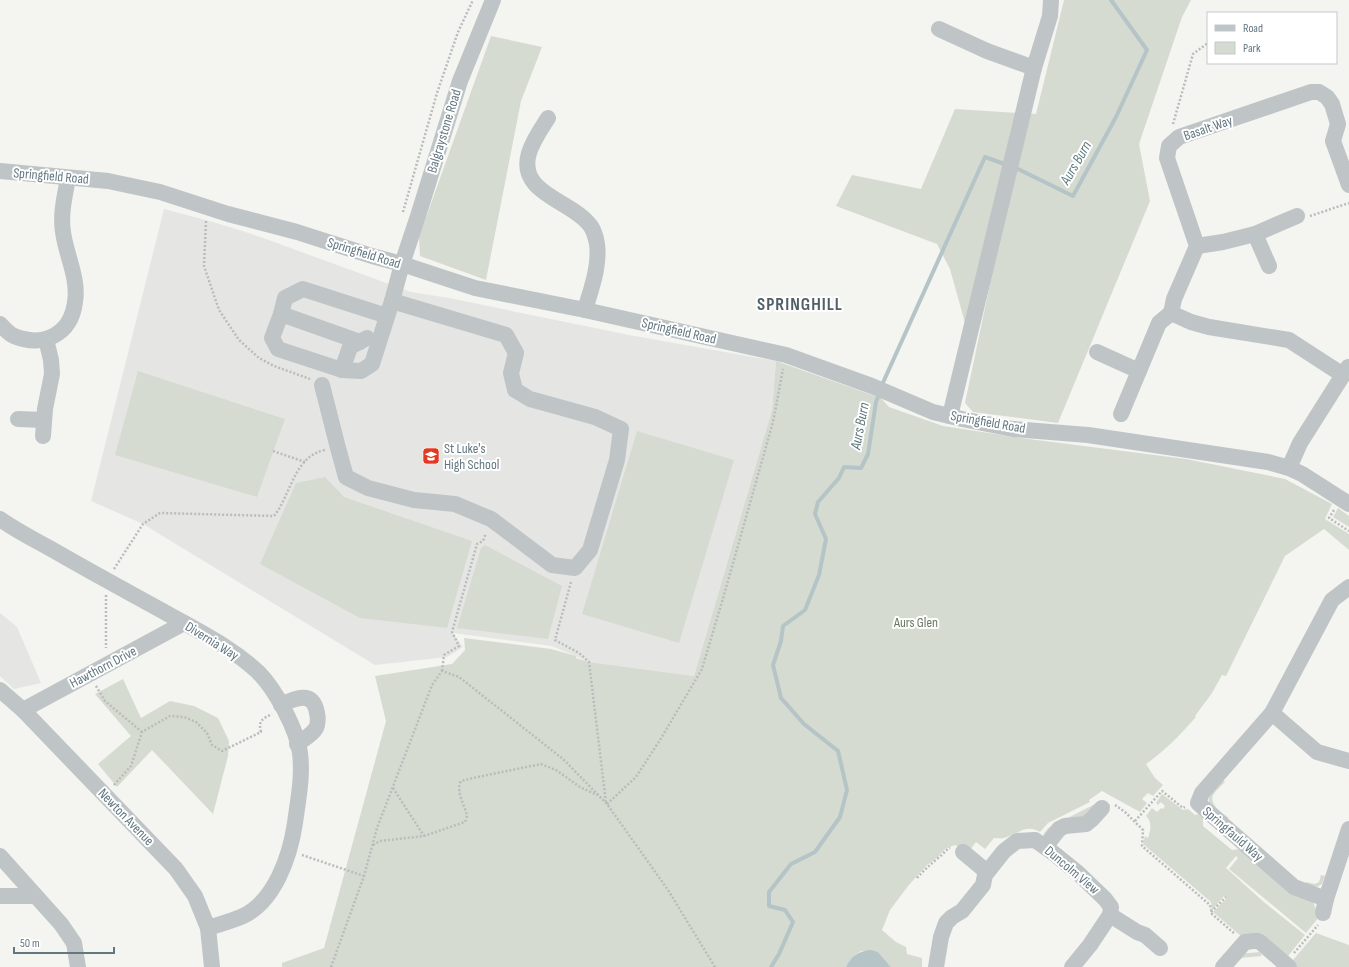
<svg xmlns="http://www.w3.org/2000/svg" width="1349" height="967" font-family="'Sofia Sans Condensed',sans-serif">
<rect width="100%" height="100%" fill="#f4f4f0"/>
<g fill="#e5e6e4">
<polygon points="164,209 213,222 255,235 411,292 449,298 629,335 776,361 772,410 694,676 589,662 552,646 453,633 463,647 447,657 375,665 143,524 91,501"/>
<polygon points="0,613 17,627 41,683 14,689 0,676"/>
</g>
<g fill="#d6dbd1">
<polygon points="1064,0 1191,0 1182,17 1139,144 1150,201 1058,423 973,412 965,403 990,284 967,330 950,269 937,244 836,206 852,175 921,189 955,109 1036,114"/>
<polygon points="491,36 542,47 521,101 486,280 420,256 419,237"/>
<path d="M 776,361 L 881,398 L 889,407 L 943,426 L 1021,438 L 1186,459 L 1285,479 L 1332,504 L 1325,519 L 1349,534 L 1349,550 L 1324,529 L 1285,556 L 1226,676 L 1222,675 L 1212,693 L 1195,716 L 1196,717 C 1179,736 1167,749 1146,764 L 1155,778 L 1163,785 L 1153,796 L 1148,793 L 1142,799 L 1147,803 L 1140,812 L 1102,791 L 1089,800 L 1090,802 L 1048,823 L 1040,832 C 1026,823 1017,835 1004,838 C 1001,839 997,838 994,838 L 985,849 L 976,842 L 970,850 L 960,848 L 955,845 L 945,849 L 938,857 L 927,865 L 908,886 L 890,910 L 882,930 L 896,942 L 906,947 L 907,954 L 922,958 L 922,967 L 891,967 L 878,952 L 861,951 L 855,955 L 846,967 L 282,967 L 282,963 L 324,948 L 386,721 L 375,676 L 452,664 L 465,650 L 464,638 L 551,649 L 576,656 L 576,658 L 589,662 L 694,676 L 772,410 Z"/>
<polygon points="138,371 285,419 257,497 115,455"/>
<polygon points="637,431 734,460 679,643 582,614"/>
<polygon points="325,477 344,497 472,541 447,628 360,618 260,564 296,483"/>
<polygon points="1338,508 1349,516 1349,527 1333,517"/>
<polygon points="485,545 562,586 548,639 457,628 481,548"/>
<polygon points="123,679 141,718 170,701 194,706 218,718 229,741 228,756 213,814 152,750 117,787 98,764 131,736 95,694"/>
<path d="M 1222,780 L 1225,782 C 1221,786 1216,790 1213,795 C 1209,805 1223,813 1229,818 L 1225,820 C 1204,803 1204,800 1222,780 Z"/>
<path d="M 1162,794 L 1183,810 L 1188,809 L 1195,815 L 1199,814 L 1203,817 L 1203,826 L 1232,850 L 1241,849 L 1312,899 L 1317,912 L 1316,917 L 1319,917 L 1306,933 L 1229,869 L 1238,858 L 1236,856 L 1226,868 L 1265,903 L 1305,935 L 1288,956 L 1262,933 L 1244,934 L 1242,937 L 1213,912 L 1227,898 L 1224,896 L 1212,910 L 1211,902 L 1143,844 L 1145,836 L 1148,838 C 1151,830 1152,821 1146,816 L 1152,808 L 1157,812 L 1161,808 L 1163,809 L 1165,806 L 1161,802 L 1158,805 L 1156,803 Z"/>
<polygon points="1103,800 1110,805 1105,812 1090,814 1046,837 1043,835 1048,828"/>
<polygon points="1321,875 1325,876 1322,884 1315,888 1305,885 1306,882 1315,884 1319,882"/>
<polygon points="1316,933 1349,945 1349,967 1297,967 1293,960"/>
<polygon points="1260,952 1262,956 1240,958 1238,954"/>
</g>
<path fill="#b5c4c6" d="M 871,950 L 878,952 L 891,967 L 846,967 C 852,955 859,951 871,950 Z"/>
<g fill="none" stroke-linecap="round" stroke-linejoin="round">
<g stroke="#b5c4c6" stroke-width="4">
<polyline points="1014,167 1073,196 1116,117 1147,50 1111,0"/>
<polyline points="881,387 985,157 1007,165"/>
<polyline points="771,967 779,954 793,922 785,910 769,906 769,892 791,864 815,852 840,817 847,790 838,751 804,724 781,698 773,665 781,641 783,626 805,610 819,575 826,539 815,514 818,502 839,478 844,467 861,468 868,454 876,402 879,394"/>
</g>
<g stroke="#b9bcbd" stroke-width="2.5" stroke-dasharray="2 2" stroke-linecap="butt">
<polyline points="1173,124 1193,54 1208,43"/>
<polyline points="403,212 437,93 458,32 473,0"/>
<polyline points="1310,216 1349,203"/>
<polyline points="206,221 204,266 219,310 239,340 259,358 274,366 310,379"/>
<polyline points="273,451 305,462"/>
<polyline points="1334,510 1329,518 1349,531"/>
<path d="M 114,569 L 143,524 L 160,513 L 274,516 C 291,495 294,456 325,450"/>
<polyline points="571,582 555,640 579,653 589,662 606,803"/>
<polyline points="106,595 106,648"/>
<polyline points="442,671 444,655 459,646 452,632 477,544 483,541 486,533"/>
<polyline points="96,686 105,701 142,732"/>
<path d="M 114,785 L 131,766 L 142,732 L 170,716 L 184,717 L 196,722 L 207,733 L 212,745 L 222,751 L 261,732 C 258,721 262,719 272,714"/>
<polyline points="393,788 424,836"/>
<polyline points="607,804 636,777 660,740 702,669 724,595 773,422 783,369"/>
<polyline points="1115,805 1125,812 1143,830 1142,846 1210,905 1212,914 1235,934"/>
<polyline points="1135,821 1162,791 1183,808 1185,807"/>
<path d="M 373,845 L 380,841 L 424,836 L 465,822 L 467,816 C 465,805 455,791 461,781 L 473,778 L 541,764 L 556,770 L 580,787 L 597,795"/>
<polyline points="302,855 364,876"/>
<path d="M 917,878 C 924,870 930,865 938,858 C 943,855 945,850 950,848"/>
<polyline points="1211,912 1226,897"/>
<polyline points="1294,953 1318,925"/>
<polyline points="331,967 364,876 377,828 432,685 442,671 459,677 563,759 607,804 668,890 715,967"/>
</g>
<g stroke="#bfc4c6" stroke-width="16">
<polyline points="939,29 987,51 1034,68"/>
<path d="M 548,118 C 541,129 533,140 529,153 C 517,193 570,200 589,224 C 593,228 596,238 597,244 C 600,266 591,289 585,310"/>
<polyline points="0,171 108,181 160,192 228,214 297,232 372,256 402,264 475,288 585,310 786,355 872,386 933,412 962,419 1013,429 1088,435 1268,462 1289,468 1302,474 1349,504"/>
<polyline points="1255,234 1269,266"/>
<polyline points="1197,246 1223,242 1255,234 1297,216"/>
<polyline points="281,314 360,342"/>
<polyline points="387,316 303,289 285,298 281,314 272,338 278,349 342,370 361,371 372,364 392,301 402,264 418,216 460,81 493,0"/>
<path d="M 0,324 C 4,328 9,334 14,336 C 44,348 71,334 75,302 C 79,279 66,255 63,232 C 60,214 65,196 68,178"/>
<polyline points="1097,352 1139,371"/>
<polyline points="342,370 350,347 367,338"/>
<polyline points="1343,375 1289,340 1209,327 1191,322 1171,313 1174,299 1197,246 1167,158 1169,146 1179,137 1311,92 1319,92 1327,97 1332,104 1338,124 1333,141 1349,185"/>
<polyline points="322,385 338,448 346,477 368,488 414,500 455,504 491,519 552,565 575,568 590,550 617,460 621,429 595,417 530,399 515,390 511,373 516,353 506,335 392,301"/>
<polyline points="1121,414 1159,323 1171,313"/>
<polyline points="950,416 1034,68 1050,16 1051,0"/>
<polyline points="18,419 44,420"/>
<polyline points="43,436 45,409 52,374 51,360 46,339"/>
<polyline points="1289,468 1300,443 1348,367"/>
<path d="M 0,519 C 17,531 35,540 53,550 C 91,572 130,593 168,614 C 200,632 231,647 258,672 C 275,689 297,729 300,753 C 303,777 298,800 295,823 C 290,856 275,901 243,916 C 232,921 220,924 208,928"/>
<polyline points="1349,587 1332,600 1272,713 1202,793 1198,803 1294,887 1326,899 1349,829"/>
<polyline points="0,690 23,710 176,869 195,896 208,928 212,967"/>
<path d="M 281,705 C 295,698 313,690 317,713 C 318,717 318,724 316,728 C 312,735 304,739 297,744"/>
<polyline points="23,710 184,623"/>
<polyline points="1272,713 1317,752 1349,761"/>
<polyline points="1045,847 1059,829 1065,826 1086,824 1092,819 1102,808"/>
<polyline points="963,852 987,872"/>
<polyline points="0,856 61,924 74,943 78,967"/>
<polyline points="0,896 35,896"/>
<polyline points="1323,913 1326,899"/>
<polyline points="1110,915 1137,932 1145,935 1160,948"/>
<polyline points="936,967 941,937 946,923 952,917 962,911 983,885 985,875 1004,851 1017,841 1035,840 1052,852 1078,873 1105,899 1111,907 1110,915 1090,945 1072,967"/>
<polyline points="1223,967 1245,942 1253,941 1259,941 1289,967"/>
</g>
</g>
<defs>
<symbol id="school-square" viewBox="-11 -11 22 22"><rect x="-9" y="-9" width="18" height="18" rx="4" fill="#e23a22" stroke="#fff"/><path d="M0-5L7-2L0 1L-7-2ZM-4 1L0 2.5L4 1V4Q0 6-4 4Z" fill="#fff"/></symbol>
</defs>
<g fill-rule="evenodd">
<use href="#school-square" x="421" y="446" width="20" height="20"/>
</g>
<g text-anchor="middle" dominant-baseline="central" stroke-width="4" stroke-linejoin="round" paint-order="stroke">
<g font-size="14" fill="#637781" stroke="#fff">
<text transform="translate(1208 128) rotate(-19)">Basalt Way</text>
<text transform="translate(444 131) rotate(-73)">Balgraystone Road</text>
<text transform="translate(51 176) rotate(5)">Springfield Road</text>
<text transform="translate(364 253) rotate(17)">Springfield Road</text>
<text transform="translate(679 331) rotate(13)">Springfield Road</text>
<text transform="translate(988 422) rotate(10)">Springfield Road</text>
<text transform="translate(212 641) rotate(32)">Divernia Way</text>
<text transform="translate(103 667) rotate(-28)">Hawthorn Drive</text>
<text transform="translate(126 817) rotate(46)">Newton Avenue</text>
<text transform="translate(1233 834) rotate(41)">Springfauld Way</text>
<text transform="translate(1072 870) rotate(40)">Duncolm View</text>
</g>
<g font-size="14" fill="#637781" stroke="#fff" text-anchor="start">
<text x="444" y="448">St Luke's<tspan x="444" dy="16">High School</tspan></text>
</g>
<g font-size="14" fill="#697962" stroke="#fff">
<text x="916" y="622">Aurs Glen</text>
</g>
<g font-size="15" font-style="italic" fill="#5f7a7f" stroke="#fff">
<text transform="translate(1076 163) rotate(-60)">Aurs Burn</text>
<text transform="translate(860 426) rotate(-79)">Aurs Burn</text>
</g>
<g font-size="18" font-weight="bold" letter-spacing="1" fill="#515f67" stroke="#fff">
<text x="800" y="304">SPRINGHILL</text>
</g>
</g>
<rect x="1207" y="12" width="130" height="52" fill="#ffffff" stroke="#c1c9cd"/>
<rect x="1215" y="25" width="20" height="6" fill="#bfc4c6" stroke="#c1c9cd"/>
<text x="1243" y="32" font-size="12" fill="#637781">Road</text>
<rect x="1215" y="42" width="20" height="12" fill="#d6dbd1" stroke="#c1c9cd"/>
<text x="1243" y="52" font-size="12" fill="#637781">Park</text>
<path d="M14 947v6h100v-6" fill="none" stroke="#637781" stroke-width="2"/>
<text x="20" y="947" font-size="12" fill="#637781" stroke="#ffffff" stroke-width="3" paint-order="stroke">50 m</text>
</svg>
